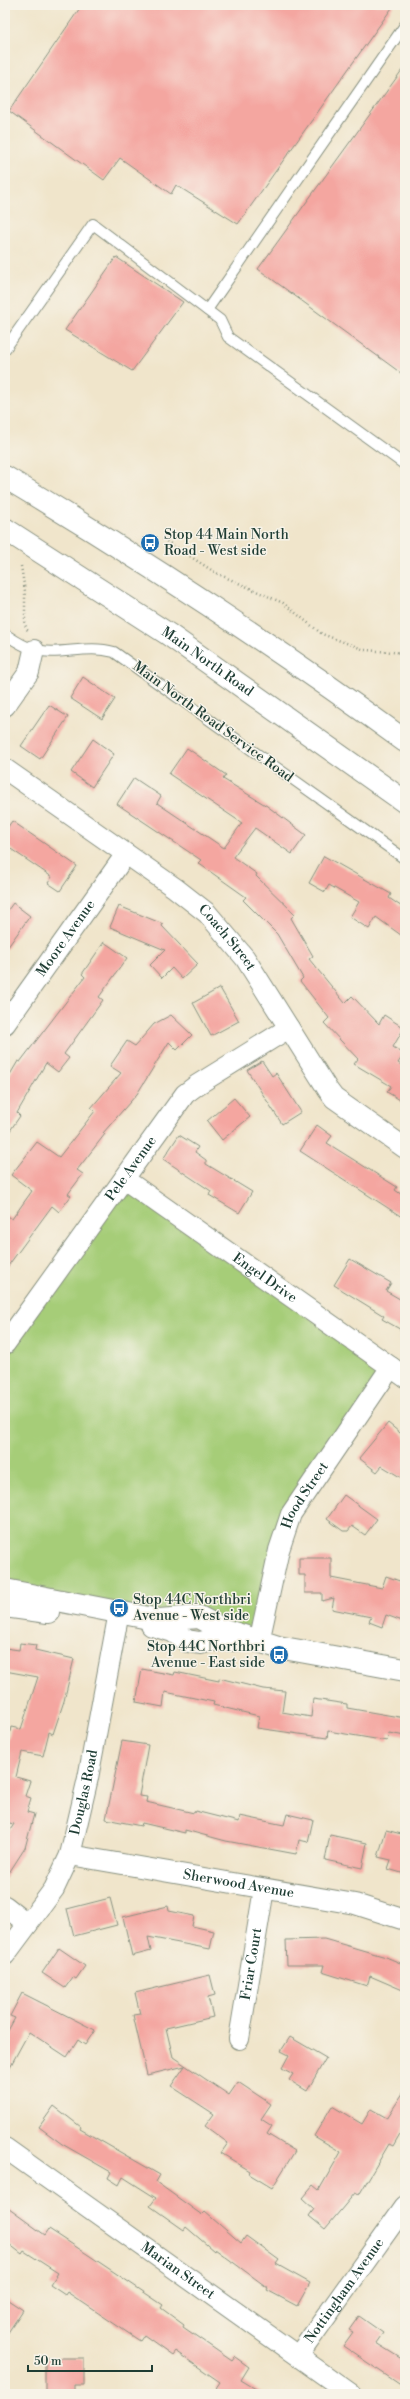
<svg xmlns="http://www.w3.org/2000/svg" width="410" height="2399" font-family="'Libre Bodoni',serif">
<rect width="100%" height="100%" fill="#f7f3e8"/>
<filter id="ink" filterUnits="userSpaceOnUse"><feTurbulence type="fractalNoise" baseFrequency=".025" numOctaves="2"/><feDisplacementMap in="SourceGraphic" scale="8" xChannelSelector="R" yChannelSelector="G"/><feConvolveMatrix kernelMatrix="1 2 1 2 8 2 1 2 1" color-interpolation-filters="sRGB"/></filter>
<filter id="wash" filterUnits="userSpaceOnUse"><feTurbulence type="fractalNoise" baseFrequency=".012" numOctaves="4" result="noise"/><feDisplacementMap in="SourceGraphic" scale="16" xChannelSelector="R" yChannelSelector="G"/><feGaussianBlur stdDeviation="0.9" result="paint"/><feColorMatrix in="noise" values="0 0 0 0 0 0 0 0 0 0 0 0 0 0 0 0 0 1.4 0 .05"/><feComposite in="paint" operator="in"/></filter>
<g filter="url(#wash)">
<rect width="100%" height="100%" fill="#f0e5cb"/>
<polygon fill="#a6cd78" stroke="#628556" points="124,1179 391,1367 300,1498 259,1642 224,1630 5,1590 5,1344"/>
<g id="blocks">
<g fill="#f4a6a0">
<polygon points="82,5 394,5 238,224 176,185 171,194 120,158 104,180 9,111"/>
<polygon points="405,66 405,376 258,269"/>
<polygon points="116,257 183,302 132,371 65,330"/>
<polygon points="83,677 115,699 102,719 70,698"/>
<polygon points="49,705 68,717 40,759 21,746"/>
<polygon points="93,739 114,754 92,787 71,772"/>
<polygon points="187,748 226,775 223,779 267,806 306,835 292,854 255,828 233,857 257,874 256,876 295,914 291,918 313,956 309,959 345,1003 352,996 379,1024 384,1015 404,1028 393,1047 404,1054 398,1063 403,1066 405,1064 405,1103 387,1092 391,1086 354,1064 358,1059 324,1023 329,1018 300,981 303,978 277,934 243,900 246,897 198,863 201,860 117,804 134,778 161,796 157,803 224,848 242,823 169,774"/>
<polygon points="12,821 77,866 60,891 48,883 52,877 5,845 5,831"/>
<polygon points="324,856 391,894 389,898 405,909 405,938 376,917 369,929 350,917 359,902 329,885 325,892 309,883"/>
<polygon points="13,903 30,916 5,951 5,914"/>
<polygon points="119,906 163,924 162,926 198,964 182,979 172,968 162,978 150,965 165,950 110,927"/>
<polygon points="104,942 127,958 99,997 103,1000 64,1054 69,1058 58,1072 46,1063 17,1113 20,1116 5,1138 5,1083 18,1061 20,1062 85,977 82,974"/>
<polygon points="220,988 239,1021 211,1036 193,1003"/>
<polygon points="171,1015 192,1035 177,1050 169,1042 137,1094 103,1133 105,1134 77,1170 83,1174 68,1194 71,1196 59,1212 52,1206 5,1270 5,1214 12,1219 32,1191 11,1175 37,1142 59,1157 95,1111 91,1108 121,1073 110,1066 127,1041 135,1046 154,1024"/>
<polygon points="262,1061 272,1076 276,1073 301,1112 282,1124 247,1070"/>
<polygon points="234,1098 250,1117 222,1140 207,1121"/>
<polygon points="317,1125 332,1136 327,1143 397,1187 395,1190 405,1197 405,1219 300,1151"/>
<polygon points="179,1135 198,1147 195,1152 206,1160 206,1164 252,1192 239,1213 209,1195 211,1191 163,1159"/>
<polygon points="350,1259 391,1283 386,1291 405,1302 405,1332 382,1319 384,1316 334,1285"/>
<polygon points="388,1423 405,1437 405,1480 382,1466 377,1472 359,1458"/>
<polygon points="344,1495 377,1519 365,1535 352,1526 348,1531 343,1531 327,1519"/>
<polygon points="299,1558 331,1558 331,1578 382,1588 386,1576 405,1583 405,1622 386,1615 382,1627 369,1622 371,1617 332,1609 334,1598 322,1601 322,1593 305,1593 305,1575 299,1575"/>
<polygon points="20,1643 36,1645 35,1650 74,1659 64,1701 53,1734 49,1732 43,1756 22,1752 16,1777 30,1781 25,1796 31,1798 27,1812 34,1814 25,1848 5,1879 5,1838 14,1824 5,1822 5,1754 11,1727 21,1729 38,1677 5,1671 5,1648 19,1650"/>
<polygon points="142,1669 174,1675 175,1672 219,1681 219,1678 263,1689 285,1691 282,1712 311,1717 313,1699 347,1704 347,1708 405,1718 405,1736 389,1733 387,1741 328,1731 327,1738 257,1728 259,1716 213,1705 214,1702 165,1692 163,1707 136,1702"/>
<polygon points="122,1741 148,1745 139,1796 147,1797 146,1802 194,1813 195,1811 239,1822 240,1816 284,1825 287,1814 313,1820 308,1842 299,1840 296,1854 226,1841 185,1830 185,1833 142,1823 141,1826 106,1819"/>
<polygon points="386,1830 405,1835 405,1874 388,1869 391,1860 378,1857"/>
<polygon points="330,1835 367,1843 362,1868 325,1860"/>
<polygon points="110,1898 117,1925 74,1936 67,1909"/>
<polygon points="168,1906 169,1911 194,1916 192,1926 214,1931 210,1949 148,1937 151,1951 132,1956 123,1917"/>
<polygon points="324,1939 386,1957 405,1965 405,1991 370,1976 367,1986 322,1972 324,1965 287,1965 286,1940"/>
<polygon points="59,1948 85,1966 76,1979 73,1977 65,1988 42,1973"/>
<polygon points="210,1975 215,1995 208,1997 213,2017 166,2028 173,2057 229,2095 238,2082 271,2104 261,2119 272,2126 267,2134 295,2151 272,2188 249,2174 250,2171 221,2153 228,2143 205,2126 214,2114 171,2086 185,2066 147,2075 133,2015 140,2014 135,1993"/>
<polygon points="22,1993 95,2030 85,2045 78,2040 67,2057 29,2032 5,2076 5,2036 15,2018 10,2016"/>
<polygon points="290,2037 326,2058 307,2091 289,2080 293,2074 282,2068 289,2055 281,2051"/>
<polygon points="405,2090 405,2125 393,2146 389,2144 359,2195 355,2193 325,2229 309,2216 314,2209 302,2198 313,2185 319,2190 341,2152 314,2136 332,2106 362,2124 371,2109 387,2118"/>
<polygon points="54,2106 81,2127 80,2129 160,2175 156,2182 202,2215 205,2212 241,2243 246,2236 279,2260 276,2264 310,2283 297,2306 267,2290 268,2288 215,2249 214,2251 186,2227 184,2230 150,2206 156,2198 123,2177 119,2185 108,2178 111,2172 62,2144 39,2127"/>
<polygon points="5,2206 45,2235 49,2229 90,2256 163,2305 161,2308 184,2325 183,2327 232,2361 235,2357 249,2367 241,2380 264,2394 225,2394 216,2388 220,2382 175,2351 172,2355 144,2335 140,2341 67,2292 65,2295 50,2285 58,2273 24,2251 22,2254 5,2241"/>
<polygon points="5,2298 23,2310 5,2337"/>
<polygon points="359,2316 383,2333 376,2343 405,2361 405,2388 343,2346 353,2332 349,2330"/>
<polygon points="45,2358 84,2358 84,2385 74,2385 74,2394 45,2394"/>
</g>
</g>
</g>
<g filter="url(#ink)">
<use href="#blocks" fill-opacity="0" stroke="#889180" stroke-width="1"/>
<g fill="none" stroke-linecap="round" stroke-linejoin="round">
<defs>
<g id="lane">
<polyline points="207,310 405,25"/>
<polyline points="5,349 93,224 220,320 228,337 405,465"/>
<path d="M 5,634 C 14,640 22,646 33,649 C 57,657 86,644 114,652 L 405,859"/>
</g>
<g id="street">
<polyline points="5,706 29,672 34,650"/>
<path id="s1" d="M 5,769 L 175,888 L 207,913 L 245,958 L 328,1090 L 334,1098 L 405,1148"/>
<path id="s2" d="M 5,1024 L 126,854"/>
<path id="s3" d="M 124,1179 L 405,1377"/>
<path id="s4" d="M 5,1344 L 185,1094 L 197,1085 L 289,1028"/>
<path id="s5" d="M 259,1642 L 279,1550 L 291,1514 L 391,1367"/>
<path id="s6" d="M 70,1855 L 355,1904 L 405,1920"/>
<polyline points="5,1906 28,1924"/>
<path id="s7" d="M 5,1955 L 54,1889 L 70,1855 L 88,1778 L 119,1612"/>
<path id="s8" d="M 239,2039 L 264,1889"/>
<path id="s9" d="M 5,2148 L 351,2394"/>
<path id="s10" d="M 298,2356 L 405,2206"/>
</g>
<g id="secondary">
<polyline points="5,1590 159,1620 199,1617 224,1630 278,1647 405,1670"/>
<polyline points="5,1606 48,1612"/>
<polyline points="152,1625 173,1631 187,1641 200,1643 213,1640 242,1640"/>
</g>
<g id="highway">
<path d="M 5,477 C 142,559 276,647 405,741"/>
<path id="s11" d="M 5,529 L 168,634 L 405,802"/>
</g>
</defs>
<use href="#lane" stroke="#889180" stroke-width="12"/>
<use href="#street" stroke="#889180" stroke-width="22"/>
<use href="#secondary" stroke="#889180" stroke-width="24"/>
<use href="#highway" stroke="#889180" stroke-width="24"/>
<g stroke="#889180" stroke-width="2.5" stroke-dasharray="1 3" stroke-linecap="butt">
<polyline points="163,539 216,573 283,603 322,634 365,650 405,653"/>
<polyline points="21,566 25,591 25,624 28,632"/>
</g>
<use href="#lane" stroke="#fff" stroke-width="10"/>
<use href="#street" stroke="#fff" stroke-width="20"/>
<use href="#secondary" stroke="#fff" stroke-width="22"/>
<use href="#highway" stroke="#fff" stroke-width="22"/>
</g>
</g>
<defs>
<symbol id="bus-disc" viewBox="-11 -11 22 22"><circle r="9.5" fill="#1f6fb2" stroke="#f7f3e8"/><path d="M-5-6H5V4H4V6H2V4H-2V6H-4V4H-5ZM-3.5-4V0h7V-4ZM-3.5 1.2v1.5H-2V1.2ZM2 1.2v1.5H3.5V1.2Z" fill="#fff"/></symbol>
</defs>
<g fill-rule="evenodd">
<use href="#bus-disc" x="139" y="532" width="22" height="22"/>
<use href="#bus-disc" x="108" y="1597" width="22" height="22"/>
<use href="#bus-disc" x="268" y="1644" width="22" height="22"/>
</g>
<g text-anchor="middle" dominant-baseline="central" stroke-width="3" stroke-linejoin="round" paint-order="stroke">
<g font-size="14" fill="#1f3d34" stroke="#f7f3e8" text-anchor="start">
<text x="164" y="535">Stop 44 Main North<tspan x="164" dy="16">Road - West side</tspan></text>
<text x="133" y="1600">Stop 44C Northbri<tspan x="133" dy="16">Avenue - West side</tspan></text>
<text x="265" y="1647" text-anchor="end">Stop 44C Northbri<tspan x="265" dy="16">Avenue - East side</tspan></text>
</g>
<g font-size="14" fill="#1f3d34" stroke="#f7f3e8">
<text stroke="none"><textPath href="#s11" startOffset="242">Main North Road</textPath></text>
<text transform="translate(213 722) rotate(36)">Main North Road Service Road</text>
<text stroke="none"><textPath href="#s2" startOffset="105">Moore Avenue</textPath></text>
<text stroke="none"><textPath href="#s1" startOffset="280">Coach Street</textPath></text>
<text stroke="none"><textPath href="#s4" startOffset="216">Pele Avenue</textPath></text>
<text stroke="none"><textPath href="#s3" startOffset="172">Engel Drive</textPath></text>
<text stroke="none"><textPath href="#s5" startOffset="155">Hood Street</textPath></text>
<text stroke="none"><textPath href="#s7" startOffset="184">Douglas Road</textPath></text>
<text stroke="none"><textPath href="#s6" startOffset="171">Sherwood Avenue</textPath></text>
<text stroke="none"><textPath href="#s8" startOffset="76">Friar Court</textPath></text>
<text stroke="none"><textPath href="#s9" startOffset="212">Marian Street</textPath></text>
<text stroke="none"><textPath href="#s10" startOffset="80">Nottingham Avenue</textPath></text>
</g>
</g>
<rect width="410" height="2399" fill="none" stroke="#f7f3e8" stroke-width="20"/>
<path d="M28 2365v6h124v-6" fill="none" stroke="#1f3d34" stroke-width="2"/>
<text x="34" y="2365" font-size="12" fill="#1f3d34" stroke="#f7f3e8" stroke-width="3" paint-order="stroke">50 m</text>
</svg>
